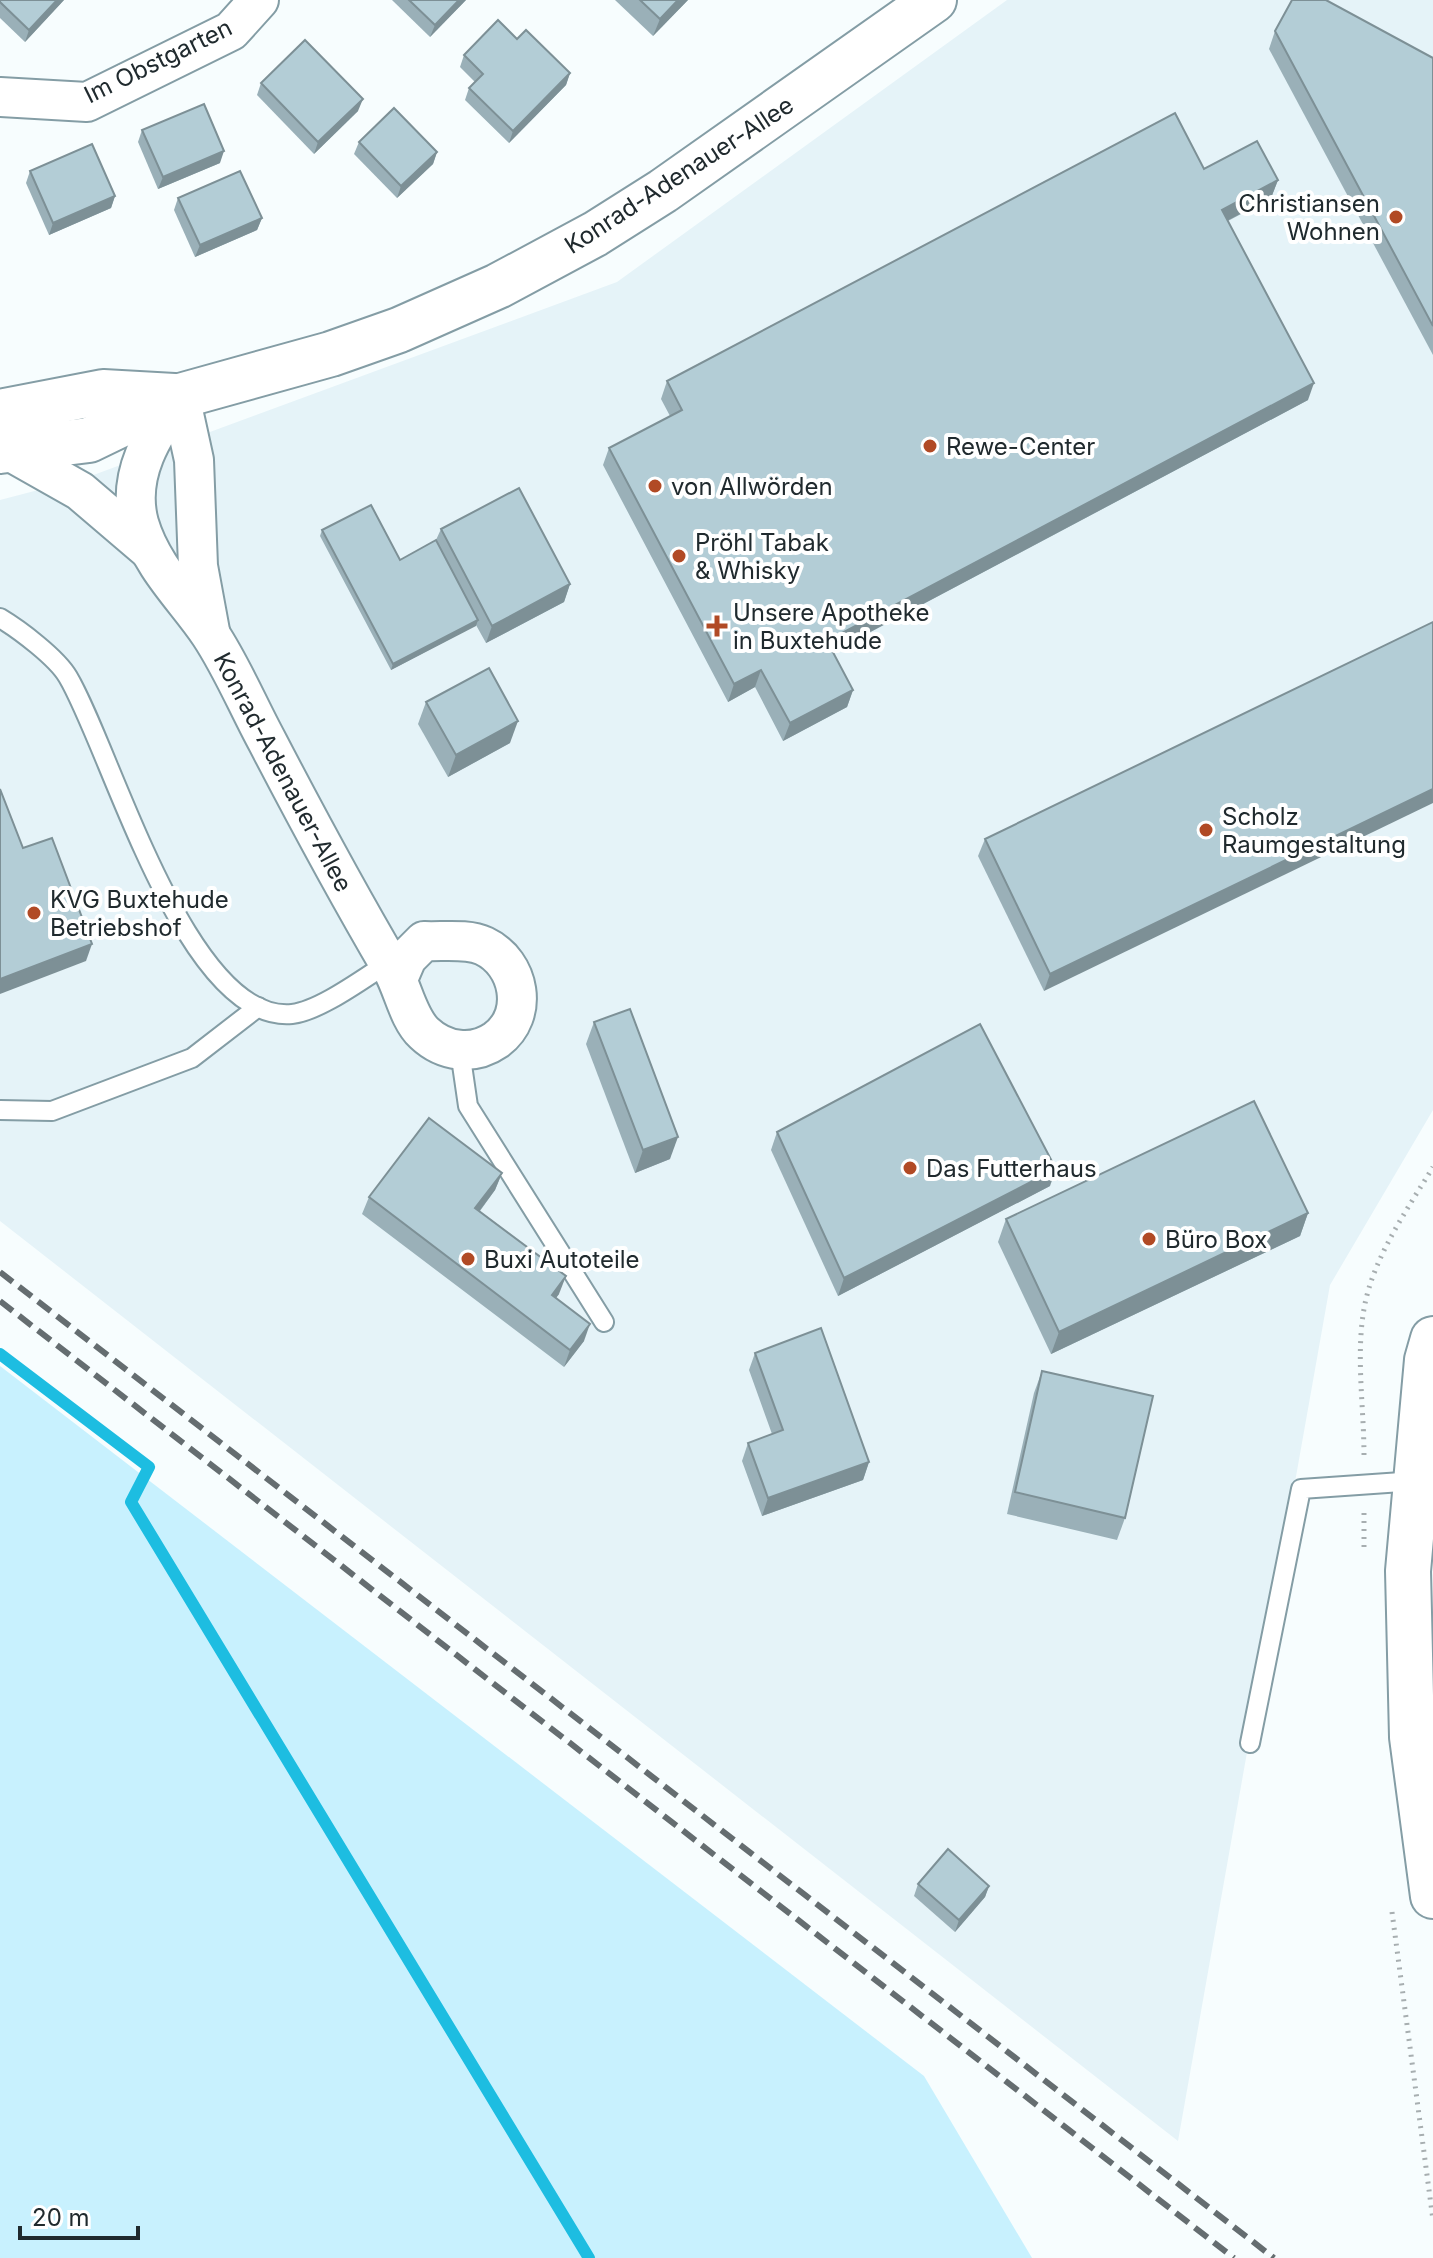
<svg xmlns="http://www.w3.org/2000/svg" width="1433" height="2258" font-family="Inter,sans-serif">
<rect width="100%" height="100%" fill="#f7fdfe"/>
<polygon fill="#e5f3f8" points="1007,0 1433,0 1433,1110 1330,1285 1178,2141 0,1221 0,500 88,477 617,282"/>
<polygon fill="#c8f1fe" points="0,1366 924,2076 1032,2258 0,2258"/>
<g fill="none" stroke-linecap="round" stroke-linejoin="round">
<polyline stroke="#1dbde1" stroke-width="12" points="0,1354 149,1467 131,1502 589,2258"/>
<defs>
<g id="service">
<path d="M 0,618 C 20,630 57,658 68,677 C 111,749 186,1024 292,1014 C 320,1011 364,978 388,963"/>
<polyline points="460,1051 468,1106 604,1322"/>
<polyline points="0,1110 52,1111 192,1058 258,1007"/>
<polyline points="1250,1743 1301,1489 1416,1481"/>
</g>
<g id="minor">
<polyline points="0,97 87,102 231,31 259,0"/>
<path d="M 180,396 C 153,433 126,475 139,523 C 152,568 185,597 210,634 C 232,667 248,706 267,741 C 307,818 348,894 392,969 C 403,988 408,1018 424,1033 C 444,1052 473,1056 496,1040 C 530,1015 520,963 484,946 C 467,938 442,942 424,941 L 407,958 L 398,979"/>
<polyline points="180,396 194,460 198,566 210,631"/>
<polyline points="11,452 80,491 148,549"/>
</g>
<g id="tertiary">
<polyline points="0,412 103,392 174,396"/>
<polyline points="0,451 89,440 180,396 331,354 399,330 498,286 595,234 663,191 934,0"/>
<polyline points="1433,1339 1427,1360 1408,1571 1412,1737 1433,1896"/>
</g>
</defs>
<use href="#service" stroke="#849da5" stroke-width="22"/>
<use href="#minor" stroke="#849da5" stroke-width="42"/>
<use href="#tertiary" stroke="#849da5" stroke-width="48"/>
<g stroke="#a7aeb0" stroke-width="5" stroke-dasharray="2 6" stroke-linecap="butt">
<path d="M 1364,1455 C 1364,1401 1353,1340 1369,1288 C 1382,1245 1410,1205 1433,1167"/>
<polyline points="1364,1513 1364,1551"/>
<polyline points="1392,1912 1433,2220"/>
</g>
<use href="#service" stroke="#fff" stroke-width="18"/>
<use href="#minor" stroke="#fff" stroke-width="38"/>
<use href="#tertiary" stroke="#fff" stroke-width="44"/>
<g stroke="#656d70" stroke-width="6" stroke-dasharray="16 8" stroke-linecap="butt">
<polyline points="0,1272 1274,2258"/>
<polyline points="0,1301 1234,2258"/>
</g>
</g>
<g fill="#9ab0b8">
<polygon points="0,0 64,0 25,42 0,18"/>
<polygon points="392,0 466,0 430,37"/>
<polygon points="615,0 688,0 653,36"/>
<polygon points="1275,31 1433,58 1433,355 1269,49"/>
<polygon points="517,39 570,73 566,85 509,143 465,100 469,88 475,82 460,67 464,55"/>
<polygon points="261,83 358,111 314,154 257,95"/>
<polygon points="142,130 220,163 158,189 138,142"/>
<polygon points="359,142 437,152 433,164 397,198 354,154"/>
<polygon points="1204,169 1278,180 1271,198 1228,221 1308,400 833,652 853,690 847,707 783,741 755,687 728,702 603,465 609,448 670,416 661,399 667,381"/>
<polygon points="30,171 115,196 111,208 49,235 26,183"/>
<polygon points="178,198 262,218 257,230 195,257 174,210"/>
<polygon points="441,529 570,584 564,602 486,643 476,625 391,670 320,536 322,530 400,560 436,540"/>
<polygon points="1433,622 1044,991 978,856 985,839"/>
<polygon points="426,702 510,743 448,777 418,724"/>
<polygon points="594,1022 670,1159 635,1173 586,1044"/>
<polygon points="777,1132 1050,1186 838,1296 771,1150"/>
<polygon points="502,1173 495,1190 480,1211 559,1294 556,1298 584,1341 564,1367 362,1214 369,1197"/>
<polygon points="1308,1213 1300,1236 1051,1354 998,1242 1006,1219"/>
<polygon points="755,1353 869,1462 863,1480 762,1516 742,1461 748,1443 772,1434 749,1370"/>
<polygon points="1042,1371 1125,1518 1117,1540 1007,1514 1034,1393"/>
<polygon points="918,1884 989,1886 985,1897 955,1932 914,1896"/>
</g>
<g fill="#7d9096">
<polygon points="57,0 64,0 25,42 29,30"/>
<polygon points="459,0 466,0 430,37 435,25"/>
<polygon points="678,0 688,0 653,36 660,19"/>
<polygon points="570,73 566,85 509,143 513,131"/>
<polygon points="363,99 358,111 314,154 318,142"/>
<polygon points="224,151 220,163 158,189 163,177"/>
<polygon points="437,152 433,164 397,198 401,186"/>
<polygon points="1278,180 1271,198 1215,227 1222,210"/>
<polygon points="115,196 111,208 49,235 53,223"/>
<polygon points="262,218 257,230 195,257 200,245"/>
<polygon points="1314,383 1308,400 821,658 827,641"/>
<polygon points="570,584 564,602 486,643 492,626"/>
<polygon points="478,620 476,626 391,670 393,664"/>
<polygon points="761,670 755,687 728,702 734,684"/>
<polygon points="853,690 847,707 783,741 790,723"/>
<polygon points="518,721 510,743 448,777 456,755"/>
<polygon points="1433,789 1433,803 1044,991 1050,974"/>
<polygon points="92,944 86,961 0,994 0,979"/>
<polygon points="678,1137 670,1159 635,1173 643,1150"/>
<polygon points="1056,1169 1050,1186 838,1296 844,1278"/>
<polygon points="502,1173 495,1190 469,1225 475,1208"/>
<polygon points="1308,1213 1300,1236 1051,1354 1059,1332"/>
<polygon points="566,1276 559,1294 545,1312 552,1295"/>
<polygon points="590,1324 584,1341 564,1367 570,1350"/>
<polygon points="869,1462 863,1480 762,1516 768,1498"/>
<polygon points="989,1886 985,1897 955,1932 959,1920"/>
</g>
<g fill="#b3cdd6" stroke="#7d9096" stroke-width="2">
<polygon points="0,0 57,0 29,30 0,2"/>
<polygon points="409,0 459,0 435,25"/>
<polygon points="640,0 678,0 660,19"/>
<polygon points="1292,0 1326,0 1433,58 1433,326 1275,31"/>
<polygon points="498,20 517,39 526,30 570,73 513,131 469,88 483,74 464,55"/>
<polygon points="305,40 363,99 318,142 261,83"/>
<polygon points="204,104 224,151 163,177 142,130"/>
<polygon points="394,108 437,152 401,186 359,142"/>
<polygon points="1175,113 1204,169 1257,141 1278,180 1222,210 1314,383 827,641 853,690 790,723 761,670 734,684 609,448 682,410 667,381"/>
<polygon points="92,144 115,196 53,223 30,171"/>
<polygon points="240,171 262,218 200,245 178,198"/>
<polygon points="519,488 570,584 492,626 441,529"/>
<polygon points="371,505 400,560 436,540 478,620 393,664 322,530"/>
<polygon points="1433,622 1433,789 1050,974 985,839"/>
<polygon points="489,668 518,721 456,755 426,702"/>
<polygon points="0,789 23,848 52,838 92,944 0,979"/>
<polygon points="630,1009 678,1137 643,1150 594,1022"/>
<polygon points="980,1024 1056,1169 844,1278 777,1132"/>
<polygon points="1254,1101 1308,1213 1059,1332 1006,1219"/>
<polygon points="429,1118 502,1173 475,1208 566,1276 552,1295 590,1324 570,1350 369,1197"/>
<polygon points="821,1328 869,1462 768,1498 748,1443 783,1430 755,1353"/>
<polygon points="1042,1371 1153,1396 1125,1518 1015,1492"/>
<polygon points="948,1849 989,1886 959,1920 918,1884"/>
</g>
<g fill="#b14a25" stroke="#fff" stroke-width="3">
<circle cx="1396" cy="217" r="8"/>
<circle cx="930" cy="446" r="8"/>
<circle cx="655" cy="486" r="8"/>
<circle cx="679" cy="556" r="8"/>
<path d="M713 614h8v8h8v8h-8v8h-8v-8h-8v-8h8z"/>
<circle cx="1206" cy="830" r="8"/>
<circle cx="34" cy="913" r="8"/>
<circle cx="910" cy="1168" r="8"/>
<circle cx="1149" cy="1239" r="8"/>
<circle cx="468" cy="1259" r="8"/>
</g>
<g text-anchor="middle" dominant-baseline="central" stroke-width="8" stroke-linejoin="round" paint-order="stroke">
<g font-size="24" fill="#202a2e" stroke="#fff">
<text transform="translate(158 61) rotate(-26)">Im Obstgarten</text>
<text transform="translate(679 175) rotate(-33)">Konrad-Adenauer-Allee</text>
<text transform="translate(283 772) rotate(62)">Konrad-Adenauer-Allee</text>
</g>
<g font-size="24" fill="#202a2e" stroke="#fff" text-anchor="start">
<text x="1380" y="203" text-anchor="end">Christiansen<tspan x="1380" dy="28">Wohnen</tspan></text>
<text x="946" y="446">Rewe-Center</text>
<text x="671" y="486">von Allwörden</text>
<text x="695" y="542">Pröhl Tabak<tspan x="695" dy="28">&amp; Whisky</tspan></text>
<text x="733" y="612">Unsere Apotheke<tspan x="733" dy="28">in Buxtehude</tspan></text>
<text x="1222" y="816">Scholz<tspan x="1222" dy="28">Raumgestaltung</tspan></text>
<text x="50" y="899">KVG Buxtehude<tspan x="50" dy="28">Betriebshof</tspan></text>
<text x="926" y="1168">Das Futterhaus</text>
<text x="1165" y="1239">Büro Box</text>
<text x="484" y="1259">Buxi Autoteile</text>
</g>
</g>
<path d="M20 2226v12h118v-12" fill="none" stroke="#202a2e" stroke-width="4"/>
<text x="32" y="2226" font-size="24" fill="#202a2e" stroke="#ffffff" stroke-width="6" paint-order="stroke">20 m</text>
</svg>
